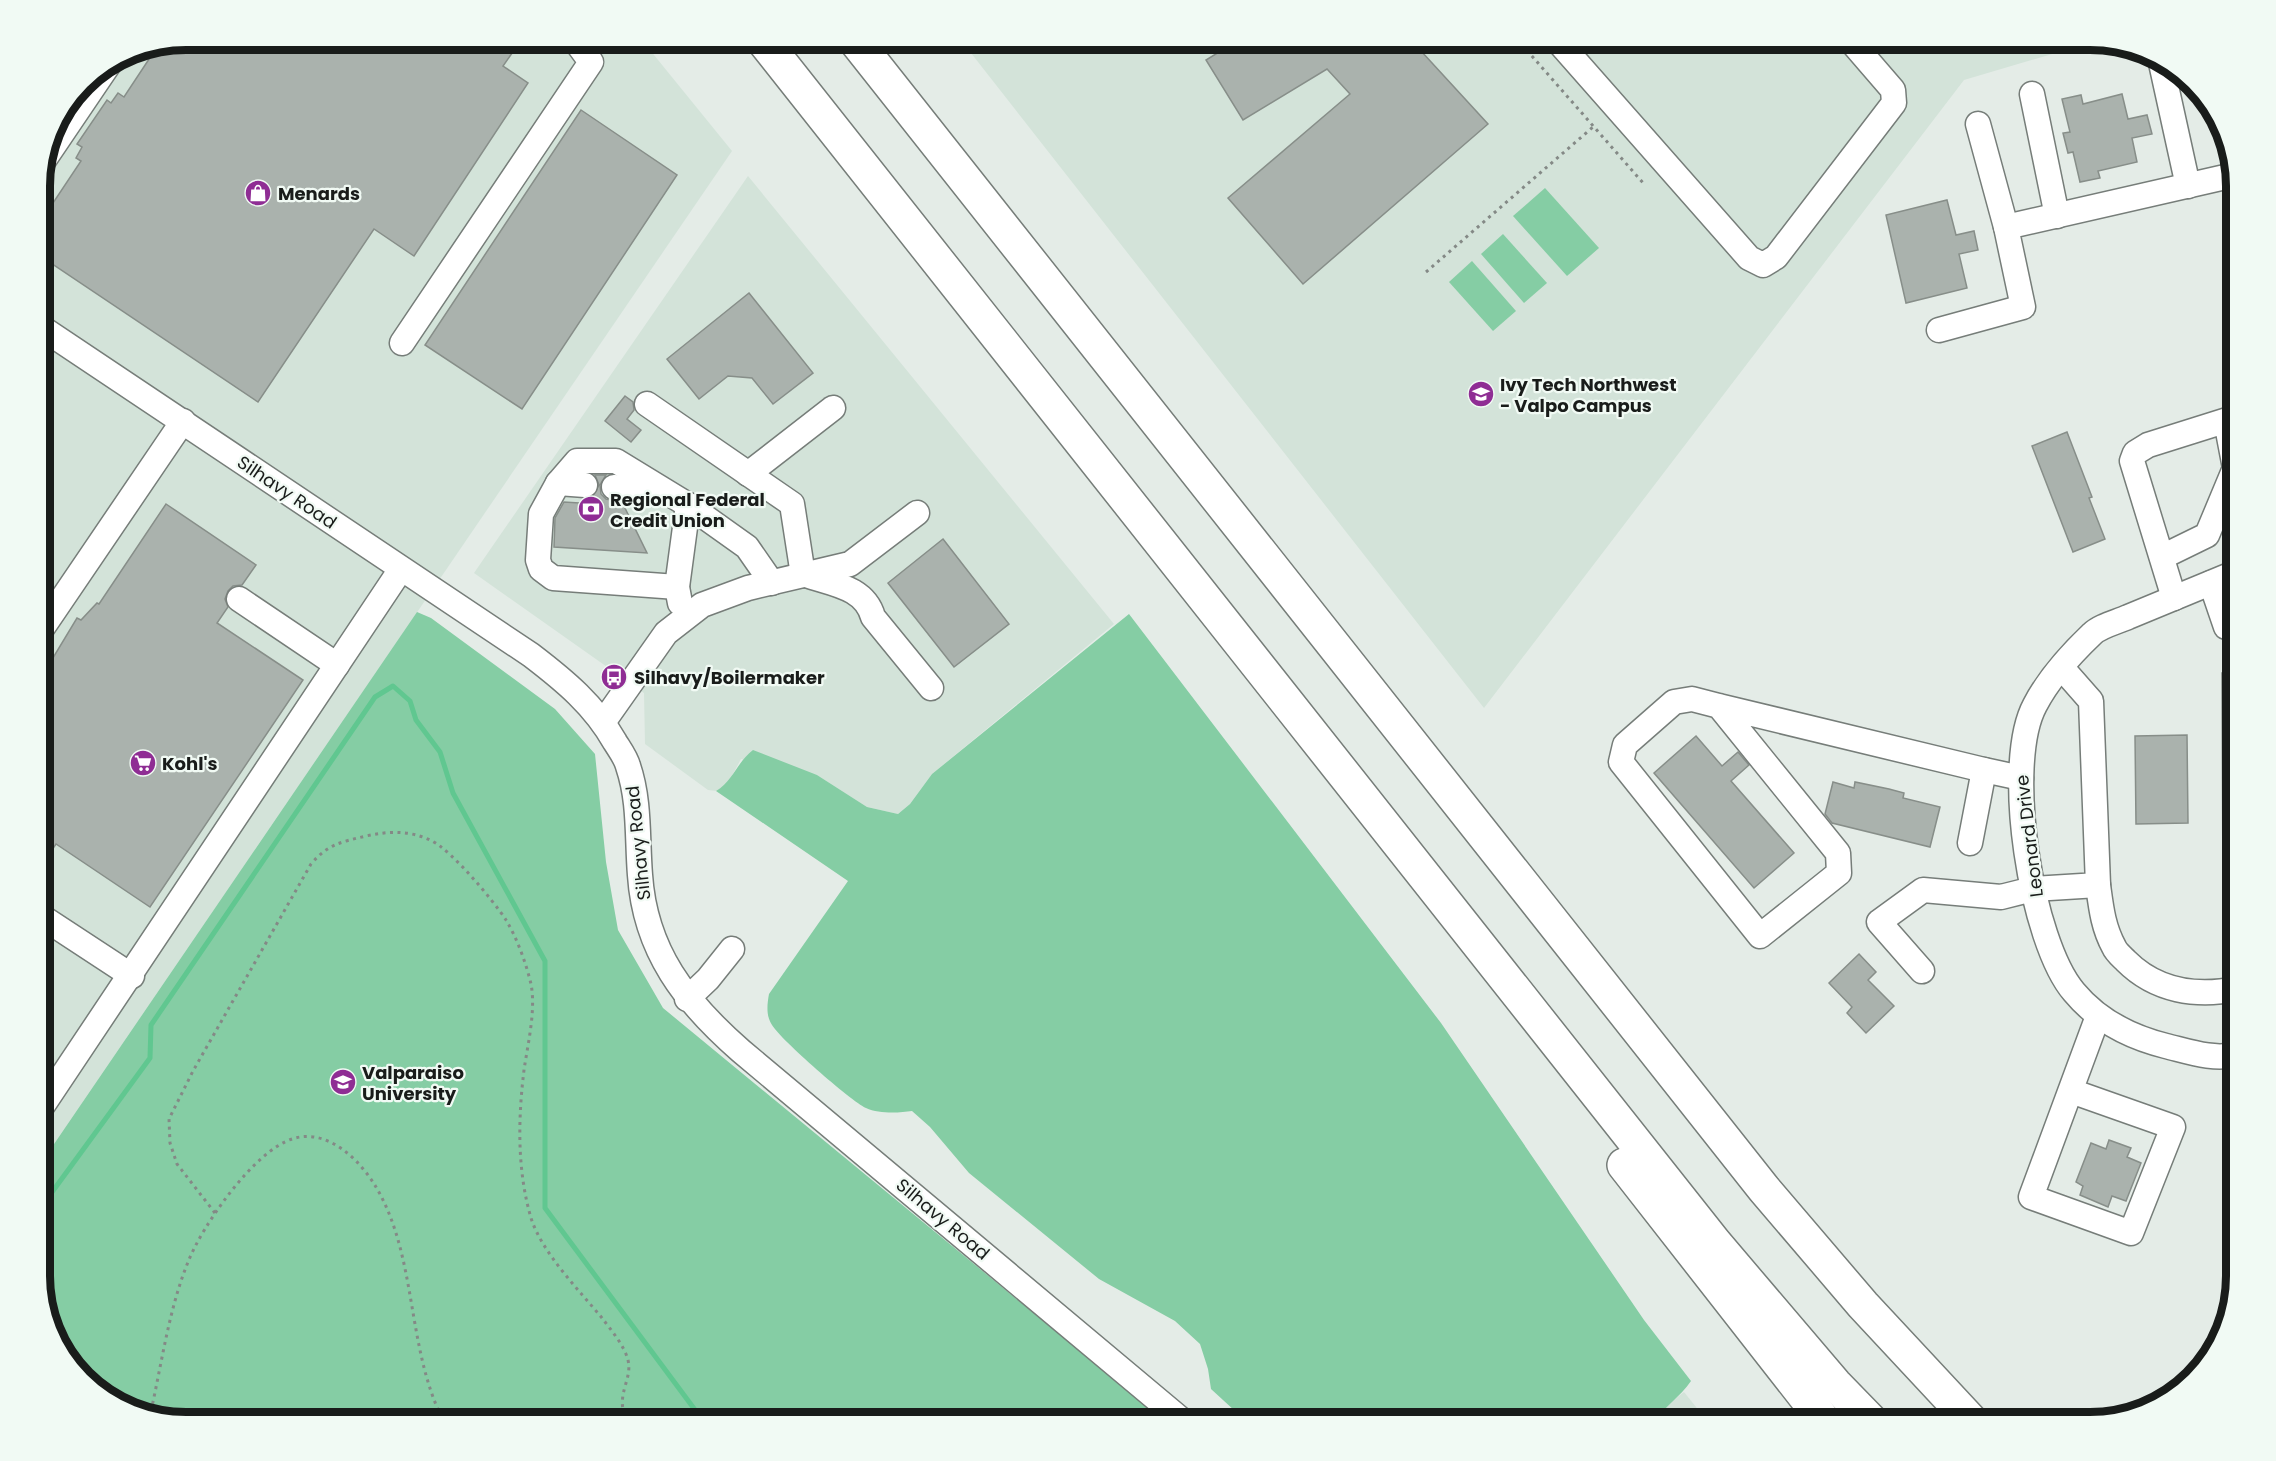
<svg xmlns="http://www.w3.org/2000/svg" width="2276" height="1461" font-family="Poppins,sans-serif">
<rect width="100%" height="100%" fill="#e4ece7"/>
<g fill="#d3e3d9">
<polygon points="186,39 641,39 732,151 39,1166 39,176 50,129 82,82 130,50"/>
<polygon points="960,39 2090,39 2096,41 1964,80 1484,708"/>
<polygon points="748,176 1114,624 932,774 910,804 898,814 867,807 817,775 741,759 727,785 716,791 708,790 645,744 644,693 474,573"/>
<polygon points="1684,1392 1708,1422 1654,1422 1663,1408"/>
</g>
<g fill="#85cda4">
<polygon points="1545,188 1599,248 1567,276 1513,216"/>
<polygon points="1503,234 1547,283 1524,303 1481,254"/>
<polygon points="1472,261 1516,311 1493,331 1449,282"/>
<polygon points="417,612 431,618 555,709 595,754 606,862 618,930 663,1008 1166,1422 186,1422 104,1397 59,1349 39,1285 39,1166"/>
<path d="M 1129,614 L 1441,1023 L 1644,1320 L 1691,1381 C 1680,1397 1665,1406 1654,1422 L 1247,1422 L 1211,1389 L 1208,1369 L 1200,1344 L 1175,1321 L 1099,1279 L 969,1173 L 930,1127 L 912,1111 C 899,1113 879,1114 866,1108 C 851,1101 781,1040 772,1025 C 766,1016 767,1005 769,994 L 848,881 L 716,791 C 733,781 737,762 753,750 L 817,775 L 867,807 L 898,814 L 910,804 L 932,774 Z"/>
</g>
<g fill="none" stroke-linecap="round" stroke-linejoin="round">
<polyline stroke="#60c790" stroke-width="5" points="39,1214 47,1199 150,1058 151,1025 375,697 393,686 410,701 416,720 440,752 453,793 545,961 545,1208 704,1422"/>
</g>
<g fill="#aab2ad" stroke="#878e89" stroke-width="1.5">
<polygon points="186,39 522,39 503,66 528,83 414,256 374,229 258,402 39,255 39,224 81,161 76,158 82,147 77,144 107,100 111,103 118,93 124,97 159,44"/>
<polygon points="1240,39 1410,39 1488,124 1303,284 1228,198 1350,94 1327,69 1243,120 1206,60"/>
<polygon points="2122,94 2128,119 2147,115 2152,134 2132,138 2137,162 2098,171 2100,178 2080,182 2073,152 2068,153 2063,133 2070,132 2062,99 2081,95 2083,104"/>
<polygon points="581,110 677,175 522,409 425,345"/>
<polygon points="1947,200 1956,235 1974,231 1978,250 1959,254 1967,288 1906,303 1886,215"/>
<polygon points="749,293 813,373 773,404 752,378 728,376 699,399 667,359"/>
<polygon points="625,396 633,402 634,410 627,419 641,430 631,442 605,421"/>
<polygon points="2067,432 2092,497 2089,498 2105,539 2073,552 2032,446"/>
<polygon points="595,475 606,475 600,485 601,494 606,499 622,502 647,553 554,547 555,518 564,502 595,504 592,497 599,485"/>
<polygon points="166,504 256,565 242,585 233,586 228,591 225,599 228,607 217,623 303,680 150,907 56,844 39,869 39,681 77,618 81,620 97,603 99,604"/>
<polygon points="943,539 1009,624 954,667 888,583"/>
<polygon points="2222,673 2237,673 2237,894 2223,894"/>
<polygon points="2187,735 2188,823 2136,824 2135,736"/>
<polygon points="1696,736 1722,766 1738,752 1749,765 1731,781 1794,853 1754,888 1654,773"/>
<polygon points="1833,782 1854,788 1855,782 1889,789 1904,793 1903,798 1940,807 1930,847 1832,823 1825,814"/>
<polygon points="1859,954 1876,972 1868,980 1894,1006 1866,1033 1847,1013 1852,1007 1829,983"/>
<polygon points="2109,1140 2131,1148 2127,1157 2141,1163 2126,1201 2112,1196 2108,1207 2080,1195 2083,1186 2076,1182 2091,1143 2106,1149"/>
</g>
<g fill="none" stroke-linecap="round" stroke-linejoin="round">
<defs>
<g id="minor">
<polyline points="1556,39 1749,258 1763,265 1776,257 1894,103 1893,90 1849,39"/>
<polyline points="2161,63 2188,186"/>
<polyline points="2032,94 2057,216"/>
<polyline points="1978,124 2006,227"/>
<polyline points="42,163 109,64"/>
<path d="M 39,326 L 531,655 C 565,681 594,705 615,742 C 620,750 626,758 628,766 C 640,801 637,838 640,875 C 645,951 685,1002 741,1051 L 1184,1422"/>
<polyline points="1939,330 2023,307 2006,227 2234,175"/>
<polyline points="402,343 591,62 574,39"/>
<polyline points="647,404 792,504 803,575"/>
<polyline points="748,474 833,408"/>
<polyline points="558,483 585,485"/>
<polyline points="614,487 661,491"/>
<polyline points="2162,557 2207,535 2235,468 2226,421"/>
<path d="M 2237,572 C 2201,587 2164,602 2128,617 C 2117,622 2100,626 2092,634 C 2071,654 2048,680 2035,705 C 2003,764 2031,942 2074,992 C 2098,1021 2130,1037 2166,1046 C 2187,1051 2215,1061 2237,1054"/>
<path d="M 806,575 C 832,584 865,587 873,617 L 931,688"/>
<polyline points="2211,583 2226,627 2237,630"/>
<polyline points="677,587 553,578 541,569 538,560 541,514 558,483 577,461 616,461 688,505 747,547 772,583"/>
<polyline points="2174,598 2132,461 2135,453 2148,445 2237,417"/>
<polyline points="239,599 337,665"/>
<polyline points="680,603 677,587 688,505"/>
<polyline points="39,633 183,421"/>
<polyline points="1719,706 1838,853 1839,873 1760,936 1621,762 1625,745 1674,702 1692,699 1719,706 1984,770 2021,778"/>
<polyline points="604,721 666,633 702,605 748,588 850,564 917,513"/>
<polyline points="1970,843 1984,770"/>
<path d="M 2098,885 C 2101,907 2103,927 2114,947 C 2116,952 2122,957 2126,961 C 2156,991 2196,997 2237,989"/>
<polyline points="39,915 132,976"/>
<polyline points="1922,971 1879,922 1923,890 2001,897 2033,889 2098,885 2091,701 2062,668"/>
<polyline points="687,999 708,979 732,949"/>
<polyline points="2071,1091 2173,1127 2131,1233 2031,1197 2098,1016"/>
<polyline points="39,1111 401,569"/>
</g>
<g id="highway">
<polyline points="762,39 1715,1243 1835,1384 1872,1422"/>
<polyline points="854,39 1764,1189 1863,1305 1972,1422"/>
<polyline points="1624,1165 1825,1422"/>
</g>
</defs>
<use href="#minor" stroke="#767d79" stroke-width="27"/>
<use href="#highway" stroke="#767d79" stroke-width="36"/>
<g stroke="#848986" stroke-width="3" stroke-dasharray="3 4.5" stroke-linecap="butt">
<polyline points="1517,39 1644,184"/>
<polyline points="1426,272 1593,127"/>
<path d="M 215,1213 L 177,1164 L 170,1143 L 169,1119 L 193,1071 L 311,864 C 328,844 341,842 366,836 C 389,831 410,830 432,841 C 452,851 493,900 506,920 C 517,938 526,963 531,984 C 536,1010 528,1043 524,1070 C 518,1119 517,1170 531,1218 C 542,1253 579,1290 602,1318 C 611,1330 624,1345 628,1360 C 633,1381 614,1394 627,1422"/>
<path d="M 151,1411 C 162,1362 169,1309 188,1262 C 202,1226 254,1151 292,1139 C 327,1127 360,1160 376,1187 C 418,1258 406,1349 444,1422"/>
</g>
<use href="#minor" stroke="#fff" stroke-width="24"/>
<use href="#highway" stroke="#fff" stroke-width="33"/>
</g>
<defs>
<symbol id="shop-disc" viewBox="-11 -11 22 22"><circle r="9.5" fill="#8f2d94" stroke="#f1faf4"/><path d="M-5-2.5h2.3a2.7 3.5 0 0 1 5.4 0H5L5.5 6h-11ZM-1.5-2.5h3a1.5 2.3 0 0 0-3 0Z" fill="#fff"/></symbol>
<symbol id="university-disc" viewBox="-11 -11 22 22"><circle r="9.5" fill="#8f2d94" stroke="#f1faf4"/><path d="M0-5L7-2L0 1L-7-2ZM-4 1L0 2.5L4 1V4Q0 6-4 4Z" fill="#fff"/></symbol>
<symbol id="bank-disc" viewBox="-11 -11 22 22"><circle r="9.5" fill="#8f2d94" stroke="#f1faf4"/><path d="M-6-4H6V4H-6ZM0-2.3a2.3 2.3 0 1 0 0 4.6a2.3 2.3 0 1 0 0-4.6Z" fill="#fff"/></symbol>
<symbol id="bus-disc" viewBox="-11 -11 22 22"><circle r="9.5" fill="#8f2d94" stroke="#f1faf4"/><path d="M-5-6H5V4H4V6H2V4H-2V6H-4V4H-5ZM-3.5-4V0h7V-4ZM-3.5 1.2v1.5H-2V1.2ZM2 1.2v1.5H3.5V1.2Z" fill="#fff"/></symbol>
<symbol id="supermarket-disc" viewBox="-11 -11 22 22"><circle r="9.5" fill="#8f2d94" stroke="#f1faf4"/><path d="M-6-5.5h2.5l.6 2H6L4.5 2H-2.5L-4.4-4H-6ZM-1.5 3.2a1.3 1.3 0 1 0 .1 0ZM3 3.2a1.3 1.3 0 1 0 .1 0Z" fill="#fff"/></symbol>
</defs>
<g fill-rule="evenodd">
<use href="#shop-disc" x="243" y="178" width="30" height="30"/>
<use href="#university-disc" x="1466" y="379" width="30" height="30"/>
<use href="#bank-disc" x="576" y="494" width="30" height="30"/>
<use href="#bus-disc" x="599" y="662" width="30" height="30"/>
<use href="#supermarket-disc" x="128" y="748" width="30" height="30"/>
<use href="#university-disc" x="328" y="1067" width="30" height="30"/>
</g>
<g text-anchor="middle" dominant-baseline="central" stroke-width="4.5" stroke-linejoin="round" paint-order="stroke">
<g font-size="18" font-weight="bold" fill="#191c1a" stroke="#f1faf4" text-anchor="start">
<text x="278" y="193">Menards</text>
<text x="1500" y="384">Ivy Tech Northwest<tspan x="1500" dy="21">- Valpo Campus</tspan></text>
<text x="610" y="499">Regional Federal<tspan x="610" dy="21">Credit Union</tspan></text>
<text x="634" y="677">Silhavy/Boilermaker</text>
<text x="162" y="763">Kohl's</text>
<text x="362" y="1072">Valparaiso<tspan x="362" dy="21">University</tspan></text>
</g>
<g font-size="18" fill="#191c1a" stroke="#f1faf4">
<text transform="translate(287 492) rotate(34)">Silhavy Road</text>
<text transform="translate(2029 836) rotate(-97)">Leonard Drive</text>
<text transform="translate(638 843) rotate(-96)">Silhavy Road</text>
<text transform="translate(943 1219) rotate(40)">Silhavy Road</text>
</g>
</g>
<path d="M0 0H2276V1461H0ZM186 50H2090A136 136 0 0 1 2226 186V1276A136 136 0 0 1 2090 1412H186A136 136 0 0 1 50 1276V186A136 136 0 0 1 186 50Z" fill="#f1faf4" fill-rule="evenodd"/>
<path fill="none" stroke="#191c1a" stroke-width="8" d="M186 50H2090A136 136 0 0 1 2226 186V1276A136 136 0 0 1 2090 1412H186A136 136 0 0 1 50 1276V186A136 136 0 0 1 186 50Z"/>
</svg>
